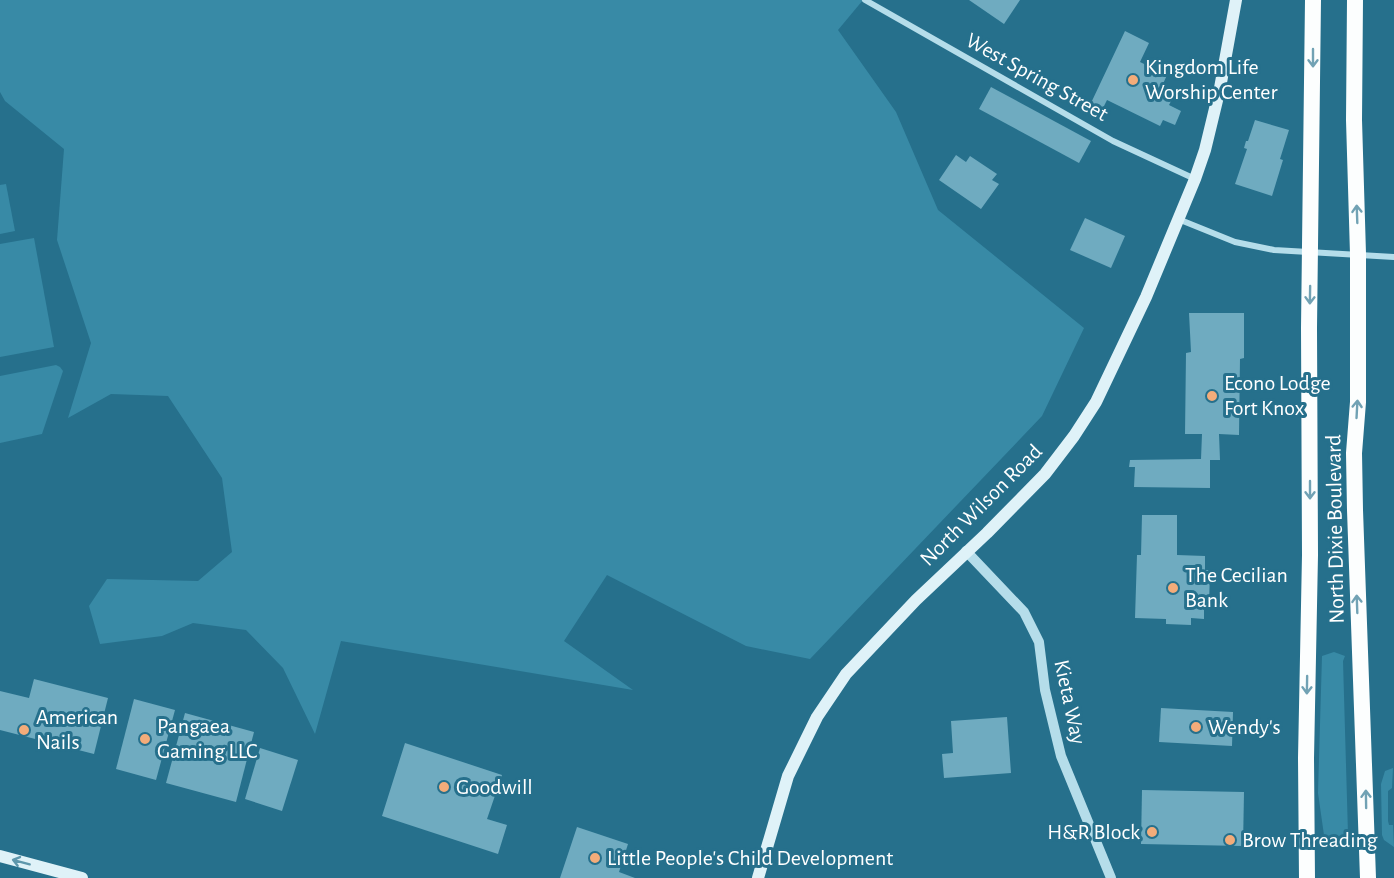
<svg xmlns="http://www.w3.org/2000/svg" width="1394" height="878" font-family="'Alegreya Sans',sans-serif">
<rect width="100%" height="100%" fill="#26708c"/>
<g fill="#388aa6">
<polygon points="0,0 863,0 838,30 896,112 938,210 1084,328 1042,416 810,659 746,646 607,575 564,641 633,690 341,641 315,734 283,668 246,630 193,623 162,636 100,644 89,606 107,579 198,581 232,552 222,478 168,396 111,394 68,418 91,343 57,240 64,149 5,101 0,92"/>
<polygon points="6,184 15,231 0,234 0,185"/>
<polygon points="34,238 54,347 0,357 0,244"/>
<polygon points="56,365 60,367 63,371 42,434 0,443 0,376"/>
<polygon points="1334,652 1345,656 1343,661 1348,834 1343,848 1337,850 1326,843 1324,835 1318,793 1322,656"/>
<polygon points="1393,768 1392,788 1388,791 1388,821 1389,825 1393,825 1394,847 1384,840 1382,835 1381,784 1385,771"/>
</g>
<g fill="#6fabc0">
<polygon points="969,0 1020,0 1004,24"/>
<polygon points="1125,31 1149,43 1140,62 1167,75 1162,86 1171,90 1168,97 1172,99 1169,105 1181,111 1175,125 1163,120 1160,126 1107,100 1103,108 1091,103"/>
<polygon points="991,87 1091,141 1079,163 979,109"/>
<polygon points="1255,120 1289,130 1280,159 1283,160 1272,196 1235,184 1247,149 1244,148 1246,141 1248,141"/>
<polygon points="956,155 966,162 970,156 997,174 992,180 999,184 981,209 939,180"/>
<polygon points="1085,218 1125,236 1111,268 1070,250"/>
<polygon points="1189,313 1244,313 1244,358 1240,359 1239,435 1219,434 1220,460 1210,460 1210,488 1134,487 1135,467 1129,467 1130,460 1201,459 1202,434 1185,434 1186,353 1191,352"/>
<polygon points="1142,515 1177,515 1177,555 1205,556 1205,570 1210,570 1209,606 1204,606 1204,619 1191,618 1191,625 1166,624 1166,619 1135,618 1137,555 1141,555"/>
<polygon points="34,679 108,698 94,754 0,730 0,691 29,698"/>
<polygon points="134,699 175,710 156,780 116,769"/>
<polygon points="1161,708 1233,712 1232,746 1159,742"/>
<polygon points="185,713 254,732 236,802 166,783"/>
<polygon points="1007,717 1011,773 944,778 942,754 953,753 951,721"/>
<polygon points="405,743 502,775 487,819 507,825 498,854 382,816"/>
<polygon points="260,748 298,760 282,811 245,799"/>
<polygon points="1142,790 1244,792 1243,846 1141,844"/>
<polygon points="577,827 628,844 619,872 635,878 560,878"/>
</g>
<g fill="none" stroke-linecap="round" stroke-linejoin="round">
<g stroke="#b5ddea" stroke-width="6">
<polyline points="865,0 1113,141 1195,179"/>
<polyline points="1178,219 1235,242 1274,250 1394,257"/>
</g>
<polyline stroke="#b5ddea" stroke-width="10" points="966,551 1024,612 1039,642 1045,690 1061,756 1111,878"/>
<g stroke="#dff2f8" stroke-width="12">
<polyline points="0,856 82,878"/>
<polyline points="758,878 788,776 817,717 846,674 916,600 987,533 1045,474 1074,436 1096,402 1146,297 1195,179 1205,150 1220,88 1236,0"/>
</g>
<g stroke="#fcfefe" stroke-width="16">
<polyline points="1355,0 1354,120 1358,254 1358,402 1354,453 1355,510 1368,878"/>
<polyline points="1307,878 1306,758 1310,555 1309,328 1313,0"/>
</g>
</g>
<defs><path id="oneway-shaft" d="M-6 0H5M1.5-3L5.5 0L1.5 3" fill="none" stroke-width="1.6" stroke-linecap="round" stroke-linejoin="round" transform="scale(1.5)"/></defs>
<g stroke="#71a2b4">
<use href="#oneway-shaft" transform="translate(1313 58) rotate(90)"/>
<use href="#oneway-shaft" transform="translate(1357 214) rotate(-92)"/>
<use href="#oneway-shaft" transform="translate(1310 295) rotate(91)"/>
<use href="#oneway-shaft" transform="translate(1357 409) rotate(-87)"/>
<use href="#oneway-shaft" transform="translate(1310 490) rotate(90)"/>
<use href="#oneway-shaft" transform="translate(1357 604) rotate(-92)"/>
<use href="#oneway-shaft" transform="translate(1307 685) rotate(91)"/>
<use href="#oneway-shaft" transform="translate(1366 799) rotate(-91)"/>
</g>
<use stroke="#5e97ac" href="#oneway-shaft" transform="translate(21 862) rotate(-165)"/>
<g fill="#f3ac7a" stroke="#26708c" stroke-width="2">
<circle cx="1133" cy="80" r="6"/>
<circle cx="1212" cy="396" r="6"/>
<circle cx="1173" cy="588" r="6"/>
<circle cx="1196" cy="727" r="6"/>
<circle cx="24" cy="730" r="6"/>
<circle cx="145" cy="739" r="6"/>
<circle cx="444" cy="787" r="6"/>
<circle cx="1152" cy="832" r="6"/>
<circle cx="1230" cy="840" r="6"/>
<circle cx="595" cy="858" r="6"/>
</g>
<g text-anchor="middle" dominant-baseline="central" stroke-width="6" stroke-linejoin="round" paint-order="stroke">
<g font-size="22" fill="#fff" stroke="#26708c" text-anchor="start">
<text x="1145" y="67">Kingdom Life<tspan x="1145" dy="25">Worship Center</tspan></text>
<text x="1224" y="383">Econo Lodge<tspan x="1224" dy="25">Fort Knox</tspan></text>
<text x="1185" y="575">The Cecilian<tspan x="1185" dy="25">Bank</tspan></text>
<text x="36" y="717">American<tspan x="36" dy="25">Nails</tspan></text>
<text x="157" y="726">Pangaea<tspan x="157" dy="25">Gaming LLC</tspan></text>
<text x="1208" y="727">Wendy's</text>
<text x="456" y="787">Goodwill</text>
<text x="1140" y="832" text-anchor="end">H&amp;R Block</text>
<text x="1242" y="840">Brow Threading</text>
<text x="607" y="858">Little People's Child Development</text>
</g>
<g font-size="22" fill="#fff" stroke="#26708c">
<text transform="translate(1037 77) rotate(29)">West Spring Street</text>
<text transform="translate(981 505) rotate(-45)">North Wilson Road</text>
<text transform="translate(1335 529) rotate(-91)">North Dixie Boulevard</text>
<text transform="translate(1070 702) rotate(78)">Kieta Way</text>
</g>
</g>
</svg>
